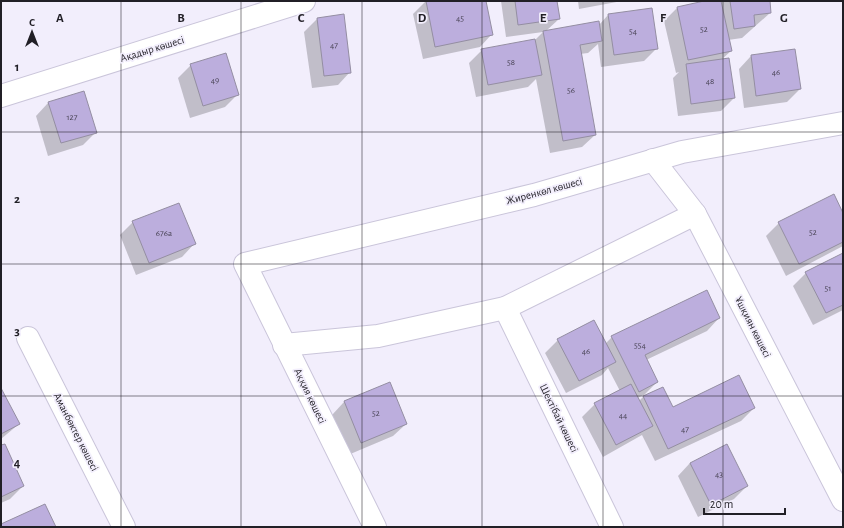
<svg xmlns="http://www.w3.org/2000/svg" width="844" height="528" font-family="'Alegreya Sans',sans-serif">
<rect width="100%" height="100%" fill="#f2eefc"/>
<g fill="#0003">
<polygon points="426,1 485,1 492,34 480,47 423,59 413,14"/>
<polygon points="501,1 556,1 559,19 546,31 599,25 608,15 657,48 644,61 601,67 598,44 588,53 580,54 595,135 582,147 550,153 536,79 528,87 476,97 469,63 482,50 534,41 543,32 506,37"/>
<polygon points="578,1 622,1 579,9"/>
<polygon points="709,1 769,1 770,13 742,38 728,40 731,51 721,60 734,98 721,111 678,116 673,78 679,72 676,73 664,21 677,8"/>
<polygon points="317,19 350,72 338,85 312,88 304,32"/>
<polygon points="751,56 800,89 787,102 744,108 739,69"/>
<polygon points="191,65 238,94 225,107 190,118 178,78"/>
<polygon points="48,103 96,132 83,145 48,156 36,116"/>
<polygon points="843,215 843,246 786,276 766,236 779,223"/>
<polygon points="133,222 194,244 182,257 136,275 120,235"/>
<polygon points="843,254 843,310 813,325 793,286 806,273"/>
<polygon points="719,318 707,331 646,360 657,382 644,395 637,398 639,401 643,397 663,388 672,408 754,408 741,421 655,461 642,435 603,457 582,417 595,404 620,391 608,368 602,375 566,393 545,353 558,340 605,344 612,337"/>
<polygon points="390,384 406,424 393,436 348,455 332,415 344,402"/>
<polygon points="1,390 19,424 1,439"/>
<polygon points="1,446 23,486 10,499 1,503"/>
<polygon points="690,463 747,486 734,499 698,517 678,476"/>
</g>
<g fill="#bcaedd" stroke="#948ea2">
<polygon points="426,1 486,1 493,35 435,47"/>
<polygon points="515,1 557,1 560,19 518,25"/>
<polygon points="704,1 721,1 732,51 688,60 677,7"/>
<polygon points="730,1 770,1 771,13 754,15 755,26 734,29"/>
<polygon points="652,8 658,49 614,55 608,14"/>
<polygon points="344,14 351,73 324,76 317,18"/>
<polygon points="599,21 602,41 580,45 596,135 563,141 543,31"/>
<polygon points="535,39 542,75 488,85 481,49"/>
<polygon points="795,49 801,89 756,96 751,55"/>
<polygon points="226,53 239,95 203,106 190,64"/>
<polygon points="729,58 735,98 691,104 686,64"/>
<polygon points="84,91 97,133 61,143 48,102"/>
<polygon points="834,194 843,213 843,242 799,264 778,222"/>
<polygon points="179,203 196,244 149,263 132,221"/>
<polygon points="843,253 843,305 826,313 805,272"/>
<polygon points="707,290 720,318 645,355 658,382 639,392 611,336"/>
<polygon points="594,320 616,362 579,381 557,339"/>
<polygon points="739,375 755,408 668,449 643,396 663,387 673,407"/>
<polygon points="390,382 407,424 361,443 344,401"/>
<polygon points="631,384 653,426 616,445 594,403"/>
<polygon points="1,388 20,424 1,434"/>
<polygon points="5,444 24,486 1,497 1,445"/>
<polygon points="727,444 748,486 711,505 690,463"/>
<polygon points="45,504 56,527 1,527 1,524"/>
</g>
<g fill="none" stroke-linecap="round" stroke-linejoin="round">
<defs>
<g id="minor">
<polyline points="1,96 304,1"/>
<polyline points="653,160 695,214 843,500"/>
<polyline points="505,308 612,527"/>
<polyline points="28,338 124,527"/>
<polyline points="284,345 378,336 505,308 695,214"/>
<polyline points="375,527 245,264 534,195 682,152 843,123"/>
</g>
</defs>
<use href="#minor" stroke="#cac5da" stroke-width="24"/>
<use href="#minor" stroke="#fff" stroke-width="22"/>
</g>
<path fill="none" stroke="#211f26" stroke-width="1" stroke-opacity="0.55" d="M 121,1 L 121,527M 241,1 L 241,527M 362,1 L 362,527M 482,1 L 482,527M 603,1 L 603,527M 723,1 L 723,527M 1,132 L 843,132M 1,264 L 843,264M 1,396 L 843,396"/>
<g text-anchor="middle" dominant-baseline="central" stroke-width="3.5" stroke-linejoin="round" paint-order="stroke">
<g font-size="9" fill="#484354">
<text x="460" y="18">45</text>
<text x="704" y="29">52</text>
<text x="633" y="31">54</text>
<text x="334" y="45">47</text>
<text x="511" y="62">58</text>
<text x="776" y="72">46</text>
<text x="215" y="80">49</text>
<text x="710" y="81">48</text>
<text x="571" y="90">56</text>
<text x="72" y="117">127</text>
<text x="813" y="232">52</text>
<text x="164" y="233">676а</text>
<text x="828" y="288">51</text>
<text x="640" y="345">554</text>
<text x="586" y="351">46</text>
<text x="376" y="413">52</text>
<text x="623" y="415">44</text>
<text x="685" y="429">47</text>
<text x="719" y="474">43</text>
</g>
<g font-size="11" fill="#211f26" stroke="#f2eefc">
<text transform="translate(152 49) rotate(-17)">Ақадыр көшесі</text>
<text transform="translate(544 191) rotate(-15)">Жиренкөл көшесі</text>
<text transform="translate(753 327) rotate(63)">Ұшқиян көшесі</text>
<text transform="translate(310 396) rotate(64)">Аққия көшесі</text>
<text transform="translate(559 418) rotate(64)">Шектібай көшесі</text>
<text transform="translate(76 432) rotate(63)">Аманбөктер көшесі</text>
</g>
</g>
<g font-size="13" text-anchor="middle" font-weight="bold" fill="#211f26" stroke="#f2eefc" stroke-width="3.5" stroke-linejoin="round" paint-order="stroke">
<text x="60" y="22">A</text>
<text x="181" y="22">B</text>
<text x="301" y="22">C</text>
<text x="422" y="22">D</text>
<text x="543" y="22">E</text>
<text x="663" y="22">F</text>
<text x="784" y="22">G</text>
<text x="17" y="71">1</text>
<text x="17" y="203">2</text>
<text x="17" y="335">3</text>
<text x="17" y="467">4</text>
</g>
<rect width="844" height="528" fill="none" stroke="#211f26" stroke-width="4"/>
<g transform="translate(32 32)" stroke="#f2eefc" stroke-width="3" paint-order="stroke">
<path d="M0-3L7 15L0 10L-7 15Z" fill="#211f26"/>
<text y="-6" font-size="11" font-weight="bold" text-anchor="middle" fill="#211f26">С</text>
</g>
<path d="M704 508v6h81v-6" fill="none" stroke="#211f26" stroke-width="2"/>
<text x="710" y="508" font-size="12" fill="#211f26" stroke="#f2eefc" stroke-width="3" paint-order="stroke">20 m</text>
</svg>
